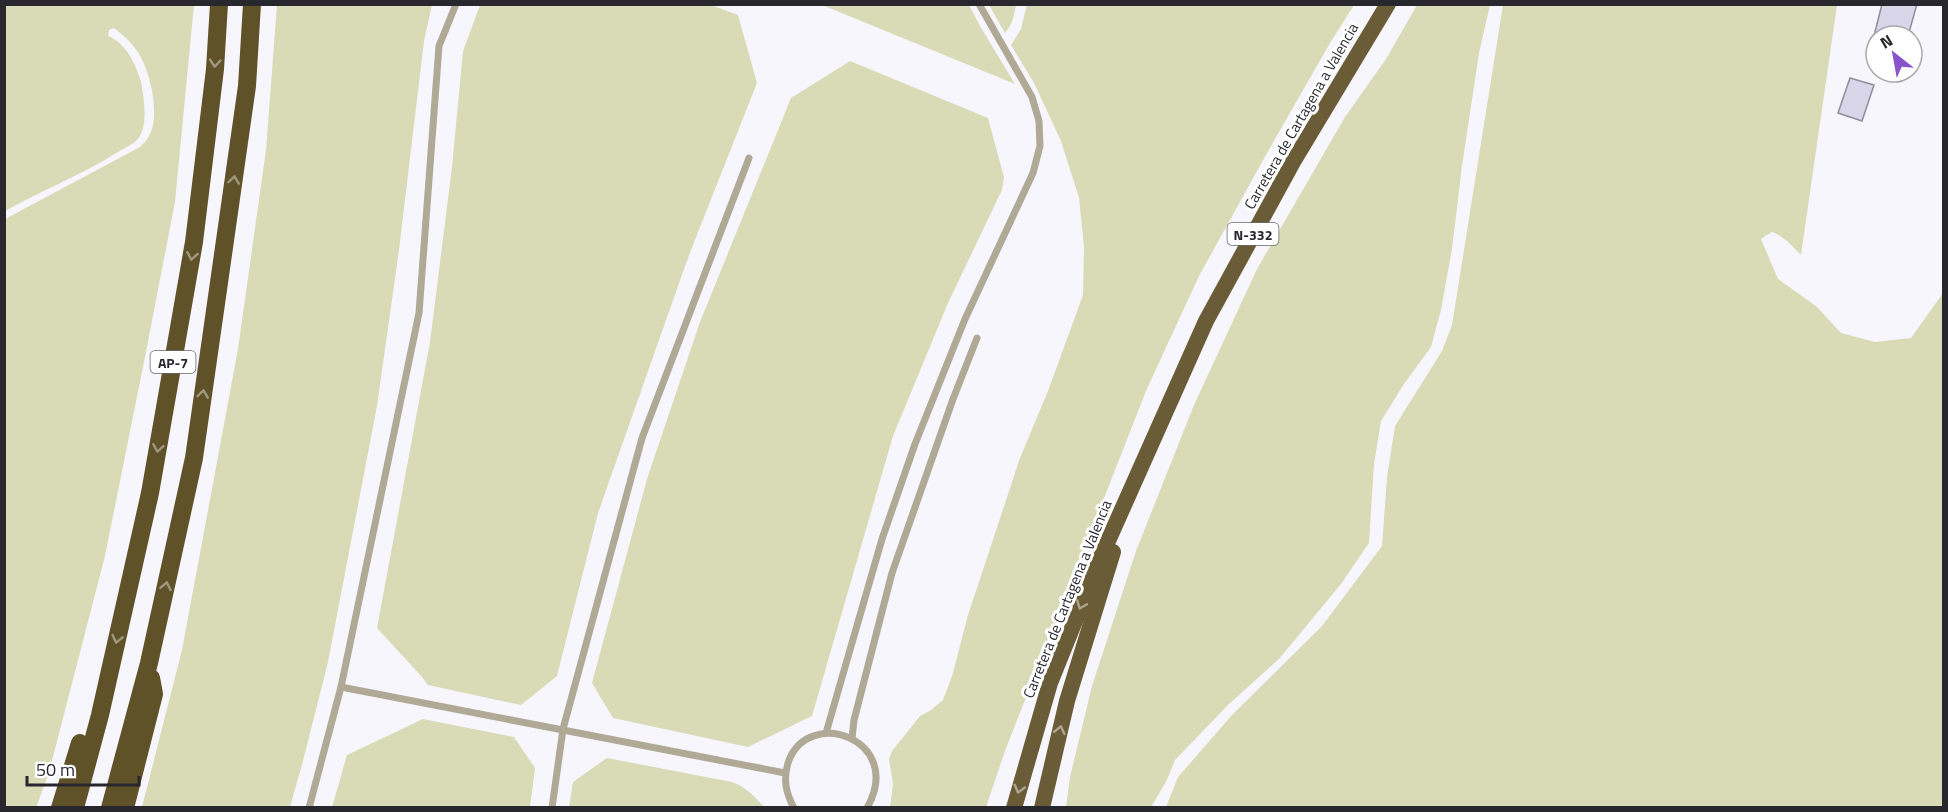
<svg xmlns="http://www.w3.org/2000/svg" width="1948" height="812" font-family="'Titillium Web',sans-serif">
<rect width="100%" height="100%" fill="#f7f6fd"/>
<g fill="#d9dbb7">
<path d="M 5,4 L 194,5 L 175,202 L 145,357 L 105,556 L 49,772 L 36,808 L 5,807 L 5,219 L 140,147 C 143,144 147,140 149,136 C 161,116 150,69 137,51 C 131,42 123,35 114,28 L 109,30 L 108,36 C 126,43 136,64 141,82 C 144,98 149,127 137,140 C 132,145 124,148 118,152 C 82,175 42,190 5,211 Z"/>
<polygon points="1027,4 1354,5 1330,43 1267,153 1199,276 1146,391 1005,751 986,807 890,807 893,784 889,759 892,751 920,716 931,710 943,700 953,673 968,615 1020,458 1048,391 1083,295 1084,247 1079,198 1061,141 1034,83 1011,45 1021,29"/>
<polygon points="277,5 432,5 424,41 399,250 377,406 328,662 303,761 290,807 142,807 182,650 238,349 266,150"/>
<polygon points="711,5 738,15 757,83 689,255 598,513 557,676 521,705 428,685 422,677 377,628 430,342 452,167 463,51 480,5"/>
<polygon points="822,5 969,5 980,26 1015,84"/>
<path d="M 989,5 L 1016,5 C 1014,15 1013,24 1005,33 Z"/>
<polygon points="1417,5 1490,5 1479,53 1462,166 1452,249 1441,310 1431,347 1404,384 1381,421 1374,464 1369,543 1341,584 1279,659 1228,705 1175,760 1166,782 1151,807 1066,807 1070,777 1092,686 1136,551 1194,405 1257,269 1345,117 1386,59"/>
<path d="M 1503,5 L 1837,5 L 1801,255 C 1792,246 1784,236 1772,232 L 1761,239 L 1778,279 L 1816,306 L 1841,333 L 1875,342 L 1911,338 L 1943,293 L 1943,807 L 1166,807 L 1178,777 L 1232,715 L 1322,626 L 1382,546 L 1387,477 L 1395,426 L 1442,351 L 1452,325 Z"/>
<polygon points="850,61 988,118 1004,177 1002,190 948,303 893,436 812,716 748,747 613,718 592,683 647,479 700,322 791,98"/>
<polygon points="423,719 514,737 535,768 530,807 332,807 347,755"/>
<path d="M 607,758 L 732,782 C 746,787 754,796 764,807 L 569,807 L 573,782 Z"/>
</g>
<g fill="#dad6e9" stroke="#908c9d" stroke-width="1.5">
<polygon points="1882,4 1917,4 1908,36 1874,36"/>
<polygon points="1850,78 1874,85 1862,121 1838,113"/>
</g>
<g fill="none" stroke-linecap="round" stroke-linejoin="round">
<g stroke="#b0a996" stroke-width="7">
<polyline points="341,687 785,773"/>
<polyline points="826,733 882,539 915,444 965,319 1033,173 1040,146 1039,121 1032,97 979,4"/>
<polyline points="852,738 854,720 892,573 953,399 977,338"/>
<polyline points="309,808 341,687 419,313 439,46 456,4"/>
<polyline points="552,808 563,729 642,438 749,158"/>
<path d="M 794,808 C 786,793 783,780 788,763 C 807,705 906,739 867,808"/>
</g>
<g stroke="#6a5c36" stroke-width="16">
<polyline points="1014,808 1050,683 1100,559 1206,321 1293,162 1388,4"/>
<polyline points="1042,808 1067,701 1113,552"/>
</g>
<g stroke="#5f5128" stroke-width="18">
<polyline points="60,808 80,743"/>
<polyline points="75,808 100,715 150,493 194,242 215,69 219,4"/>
<polyline points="110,808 149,663 194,458 247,86 252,4"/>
<polyline points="125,808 154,694 151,678"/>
</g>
</g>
<defs><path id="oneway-chevron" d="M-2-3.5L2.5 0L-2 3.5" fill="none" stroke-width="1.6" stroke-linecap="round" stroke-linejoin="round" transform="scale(1.5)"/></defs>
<g stroke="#9f977e">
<use href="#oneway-chevron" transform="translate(215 63) rotate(95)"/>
<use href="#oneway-chevron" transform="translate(234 180) rotate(-82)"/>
<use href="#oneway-chevron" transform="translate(192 256) rotate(100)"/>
<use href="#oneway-chevron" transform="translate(203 394) rotate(-82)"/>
<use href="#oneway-chevron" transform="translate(158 448) rotate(100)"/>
<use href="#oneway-chevron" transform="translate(166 586) rotate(-78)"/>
<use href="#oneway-chevron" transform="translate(117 639) rotate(103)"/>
</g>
<g stroke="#ada590">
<use href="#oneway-chevron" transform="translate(1081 605) rotate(112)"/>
<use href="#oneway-chevron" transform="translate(1060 730) rotate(-77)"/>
<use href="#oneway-chevron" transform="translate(1019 789) rotate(105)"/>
</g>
<g text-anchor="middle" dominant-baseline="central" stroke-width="6" stroke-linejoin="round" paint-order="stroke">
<g fill="#fff" stroke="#68686d" stroke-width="1.5">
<rect x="1227.5" y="223" width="51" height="22" rx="4.5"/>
<rect x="150.5" y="351" width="45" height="22" rx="4.5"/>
</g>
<g font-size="14" font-weight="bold" fill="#28272e">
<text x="1253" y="234">N-332</text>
<text x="173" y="362">AP-7</text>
</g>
<g font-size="15" fill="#28272e" stroke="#fff">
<text transform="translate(1301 116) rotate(-60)">Carretera de Cartagena a Valencia</text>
<text transform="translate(1067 599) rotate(-68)">Carretera de Cartagena a Valencia</text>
</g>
</g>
<rect width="1948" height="812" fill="none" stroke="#28272e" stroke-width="12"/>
<g transform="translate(1894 54) rotate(329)"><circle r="28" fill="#ffffff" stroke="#a9a9ab" stroke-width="1.5"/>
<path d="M0-4.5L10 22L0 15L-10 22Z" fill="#8853cb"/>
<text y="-9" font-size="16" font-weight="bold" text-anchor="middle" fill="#28272e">N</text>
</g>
<path d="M27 776v9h112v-9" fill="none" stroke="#28272e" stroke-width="3"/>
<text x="36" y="776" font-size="18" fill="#28272e" stroke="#ffffff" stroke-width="4.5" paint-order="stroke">50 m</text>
</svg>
